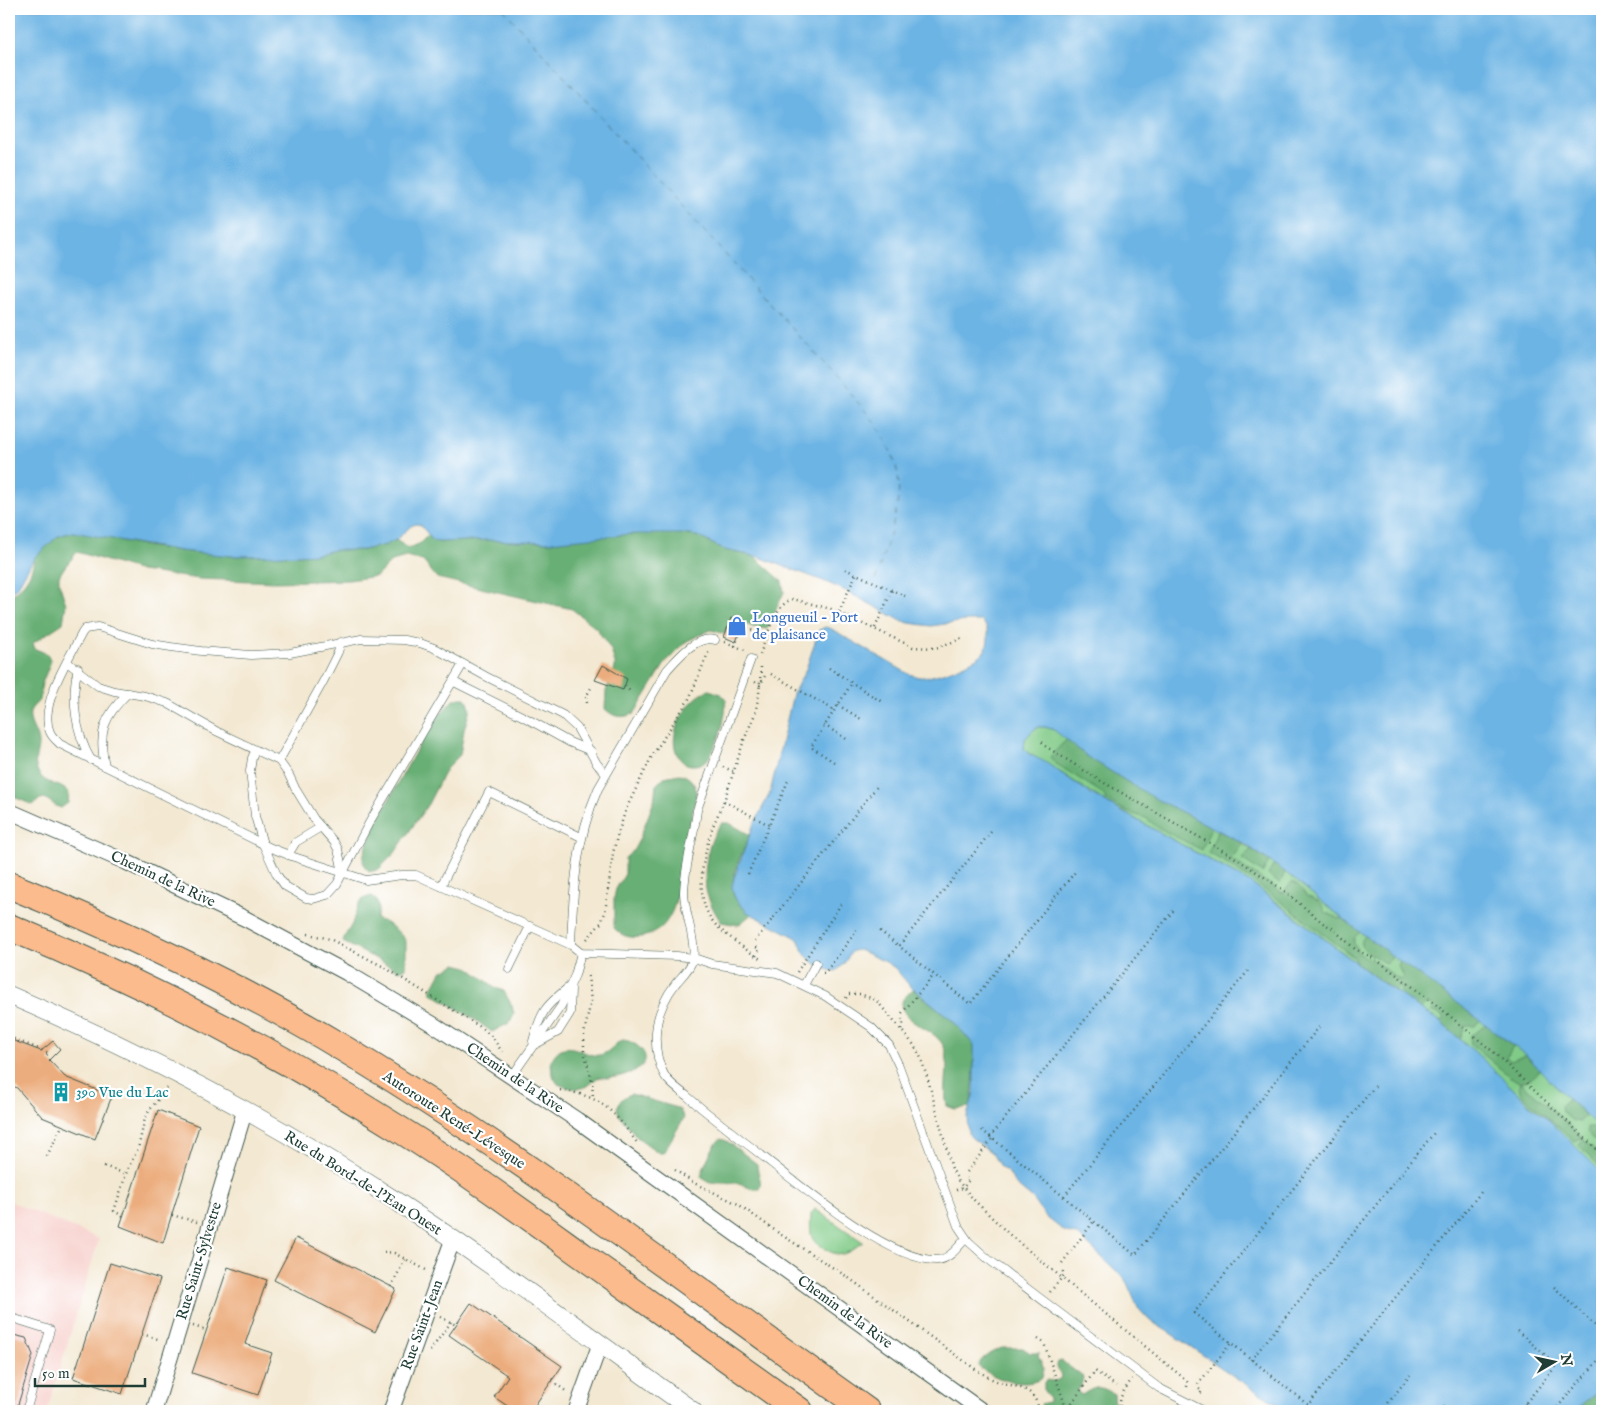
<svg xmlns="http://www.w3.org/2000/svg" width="1611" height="1420" font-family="'IM FELL English',serif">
<rect width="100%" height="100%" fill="#fff"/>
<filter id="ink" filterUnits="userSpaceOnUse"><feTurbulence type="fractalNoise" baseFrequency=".02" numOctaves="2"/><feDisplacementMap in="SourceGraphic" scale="10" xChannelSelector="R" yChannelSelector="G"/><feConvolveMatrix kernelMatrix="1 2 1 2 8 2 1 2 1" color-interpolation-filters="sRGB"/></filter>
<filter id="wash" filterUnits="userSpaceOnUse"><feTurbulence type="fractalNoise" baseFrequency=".0096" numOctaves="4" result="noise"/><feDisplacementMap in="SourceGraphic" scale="20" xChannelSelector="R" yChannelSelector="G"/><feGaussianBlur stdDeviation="1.12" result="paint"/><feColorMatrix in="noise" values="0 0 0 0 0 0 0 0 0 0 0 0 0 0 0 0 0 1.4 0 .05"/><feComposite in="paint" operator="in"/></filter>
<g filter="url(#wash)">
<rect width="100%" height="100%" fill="#f3e8d1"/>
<polygon fill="#f7d0cc" points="9,1201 99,1239 47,1411 9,1411"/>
<g fill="#81cb88" stroke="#50845e">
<path d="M 1038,727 L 1045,727 L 1054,730 L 1262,856 L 1285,872 L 1360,932 L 1485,1024 L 1528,1057 L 1558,1089 L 1602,1130 L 1602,1173 L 1550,1121 L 1530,1105 L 1460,1039 L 1440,1022 L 1384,984 L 1266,894 L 1249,882 C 1187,846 1122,815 1063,774 C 1051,766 1034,759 1024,749 C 1023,739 1029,731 1038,727 Z"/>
<path d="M 815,1209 L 863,1242 C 857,1245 853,1251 846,1253 C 839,1256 834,1254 827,1250 C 808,1242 810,1232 811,1214 Z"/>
</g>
<g fill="#68af74" stroke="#447654">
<path d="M 73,532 L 88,533 L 146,546 L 180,551 L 231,556 L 294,555 L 317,554 L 334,550 L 363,550 L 385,545 L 396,540 L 408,548 L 419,544 L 428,535 L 433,541 L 440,542 L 487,540 L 550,542 L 588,537 L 663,532 L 697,536 L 725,550 L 754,556 L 782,581 L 784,592 L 767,629 L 753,627 L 731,618 L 725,634 L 711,630 L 687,641 L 666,662 L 634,714 C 621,718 615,718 605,709 L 606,691 L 615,668 L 615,663 L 611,650 L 597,629 L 572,609 L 437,578 L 423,561 L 406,557 L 392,561 L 377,576 L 349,580 L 276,582 L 199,579 L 141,571 L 77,552 L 64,568 L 59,576 L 59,583 L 66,604 L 63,623 L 33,643 L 35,649 C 58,656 49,664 43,681 C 40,686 42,694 39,700 C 36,705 32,706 30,712 C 28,724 37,731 38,742 C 39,752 32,761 38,772 C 45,786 60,782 69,793 L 68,803 L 61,808 L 56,806 L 45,798 L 40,799 L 33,805 L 9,795 L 9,597 C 23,586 32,577 34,558 L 58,536 Z"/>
<path d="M 709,690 L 721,694 L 726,699 C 725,705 726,712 724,718 C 723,728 714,752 707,760 C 703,764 698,765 693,765 C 688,765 683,763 680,759 C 663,736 687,699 709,690 Z"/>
<polygon points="460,698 465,698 468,702 470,709 464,730 460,755 446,769 428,804 394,854 379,869 374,871 369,871 365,867 363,861 364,853 377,821 422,740 441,713 453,700"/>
<path d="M 1067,740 C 1111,776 1161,801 1211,827 L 1202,850 L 1157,827 L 1146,818 L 1127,812 L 1107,800 L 1102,793 L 1055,763 L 1050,757 L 1061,745 Z"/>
<path d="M 679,774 C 688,775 695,782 696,791 C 697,799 687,834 685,844 C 678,875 683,930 641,937 C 630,938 622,937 614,928 L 614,898 L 616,889 L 625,874 L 625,858 L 633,851 L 639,840 L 654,801 L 656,785 L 664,777 Z"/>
<path d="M 722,823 L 729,823 L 750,835 C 744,849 729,878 733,893 C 735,901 745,910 752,914 L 738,925 L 721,922 C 716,914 711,906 708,897 C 701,878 707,838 722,823 Z"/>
<path d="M 1218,831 L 1243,843 L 1231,859 L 1283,893 L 1292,882 C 1299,884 1303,890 1306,896 C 1316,900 1323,901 1325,912 L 1339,919 L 1342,918 L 1360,932 L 1354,938 L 1354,944 L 1357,948 L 1357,952 L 1377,963 L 1400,980 L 1403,977 L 1398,966 L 1400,960 L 1480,1020 L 1475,1026 L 1465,1026 L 1460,1039 L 1440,1022 L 1444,1019 L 1440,1014 L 1432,1012 L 1432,1008 L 1430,1004 L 1425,1005 L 1421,1009 L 1400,995 L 1401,990 L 1399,987 L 1394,991 L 1355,962 L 1355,958 L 1260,886 L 1223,861 L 1208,853 Z"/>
<polygon points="1251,849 1269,861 1263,873 1242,859"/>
<polygon points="1274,864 1285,872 1280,884 1268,875"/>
<path d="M 372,896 C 380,901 379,911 376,919 C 389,923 398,930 406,941 L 406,968 L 400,971 L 343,942 C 345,934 349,930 352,924 C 357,912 356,898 372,896 Z"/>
<polygon points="1365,936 1393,955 1386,964 1366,951 1361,946 1362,940"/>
<polygon points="456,964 468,967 496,988 504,991 512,1006 514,1014 509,1023 492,1032 474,1019 430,992 441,972"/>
<path d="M 913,989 L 952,1020 L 974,1045 C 973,1066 975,1086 970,1107 L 955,1109 L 947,1106 C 942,1089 952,1058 943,1045 C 931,1026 911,1029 901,1006 L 903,999 Z"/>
<path d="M 1487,1025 L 1513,1046 L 1507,1057 L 1508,1059 L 1511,1061 L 1525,1055 L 1540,1068 C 1537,1077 1528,1080 1520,1082 L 1543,1101 L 1602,1157 L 1602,1169 L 1579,1145 L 1582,1139 L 1580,1138 L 1574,1141 L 1571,1138 L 1523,1096 L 1520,1091 L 1519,1082 L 1509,1076 L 1471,1044 L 1470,1036 Z"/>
<path d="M 623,1040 C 637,1041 655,1058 639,1068 C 631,1074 618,1077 609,1078 C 604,1078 601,1077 597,1078 C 585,1091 574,1091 558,1084 L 552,1075 L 551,1061 C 565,1032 585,1059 600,1055 C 610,1053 614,1043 623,1040 Z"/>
<path d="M 631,1094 L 674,1107 L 680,1110 L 684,1118 L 663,1153 L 659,1153 L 637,1137 L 619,1115 L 617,1108 C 620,1100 623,1097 631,1094 Z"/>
<polygon points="1569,1099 1585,1115 1580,1122 1573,1121 1562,1112 1561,1106"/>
<polygon points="1587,1127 1592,1127 1602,1130 1602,1148 1587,1132"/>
<path d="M 721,1139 L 727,1141 L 757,1164 C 757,1174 763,1180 759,1189 C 746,1190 745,1183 736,1183 C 724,1182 711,1186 701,1177 C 703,1168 713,1143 721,1139 Z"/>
<path d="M 1002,1348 L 1023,1348 L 1030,1353 L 1040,1353 L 1038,1355 L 1044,1369 L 1042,1378 C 1025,1390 992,1378 978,1366 C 981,1357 993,1351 1002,1348 Z"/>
<path d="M 1062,1361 L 1083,1377 L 1083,1380 L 1078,1391 L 1080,1394 L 1082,1395 C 1096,1386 1099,1385 1114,1394 L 1115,1405 L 1112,1411 L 1043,1411 L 1041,1404 L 1049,1402 L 1050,1398 L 1044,1391 L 1044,1382 L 1046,1380 L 1055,1381 L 1060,1379 L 1061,1375 L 1058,1371 L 1057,1365 L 1058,1362 Z"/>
<polygon points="1602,1388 1602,1411 1575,1411"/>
</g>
<path fill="#6cb4e4" stroke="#46788c" d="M 9,9 L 1602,9 L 1602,1130 L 1558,1089 L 1528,1057 L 1485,1024 L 1360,932 L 1285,872 L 1262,856 L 1243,843 L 1156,799 L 1126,781 L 1088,757 L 1054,730 L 1045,727 L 1038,727 L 1033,730 L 1025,739 L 1024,749 L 1029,754 L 1045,762 L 1090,793 L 1117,809 L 1249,882 L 1384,984 L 1440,1022 L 1476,1053 L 1530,1105 L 1550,1121 L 1602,1173 L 1602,1388 L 1575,1411 L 1291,1411 C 1241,1385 1198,1349 1149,1320 L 1138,1308 L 1127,1283 L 1123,1277 L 1079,1236 L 1064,1231 L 1046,1217 L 1033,1199 L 1015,1184 L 1009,1173 L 1000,1167 L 992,1153 L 972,1138 L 968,1133 L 967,1116 L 974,1093 L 974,1045 L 952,1020 L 909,985 L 895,968 L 886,962 L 859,950 L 852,951 L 843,965 L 836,971 C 825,971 811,962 804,953 C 801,948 801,943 797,938 L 747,912 L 735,898 L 733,892 L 732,886 L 734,878 L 753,826 L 770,793 L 793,694 L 806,669 L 819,630 L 825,627 L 830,628 L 907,673 C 913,675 918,678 925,677 C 937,677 975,662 983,653 C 990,644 990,629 982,621 L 966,621 L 931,626 L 909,623 L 898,619 L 844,590 L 821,580 L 759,557 L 725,550 L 697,536 L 683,534 L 631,534 L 550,542 L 487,540 L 440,542 L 433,541 L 421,525 L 416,524 L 411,526 L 396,540 L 385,545 L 363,550 L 334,550 L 317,554 L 294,555 L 231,556 L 180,551 L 73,532 L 58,536 L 34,558 L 18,586 L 9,593 Z"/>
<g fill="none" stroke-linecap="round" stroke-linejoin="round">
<path stroke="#366169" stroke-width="1" stroke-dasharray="6 5" stroke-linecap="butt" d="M 503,9 L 839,380 C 852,397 869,413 880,431 C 887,443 894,457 897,470 C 905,503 884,550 875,582"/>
</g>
<g id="blocks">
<g fill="#ecad7e">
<polygon points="731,618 743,623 736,642 724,637"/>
<polygon points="603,665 627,679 623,690 595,680"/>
<polygon points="9,1039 41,1051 53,1041 60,1049 49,1060 65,1077 112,1096 95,1139 42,1117 17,1088 9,1084"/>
<polygon points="158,1110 199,1126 163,1243 120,1226"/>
<polygon points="296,1238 396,1289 375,1332 274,1280"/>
<polygon points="110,1263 160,1279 122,1394 73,1378"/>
<polygon points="228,1267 267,1280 245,1344 272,1353 258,1395 192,1373"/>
<polygon points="471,1303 562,1366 531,1411 515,1411 494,1397 508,1376 449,1335"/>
<polygon points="9,1334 26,1338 33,1355 16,1411 9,1411"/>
</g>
</g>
</g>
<g filter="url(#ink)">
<use href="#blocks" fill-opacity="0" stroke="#3f574c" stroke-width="1"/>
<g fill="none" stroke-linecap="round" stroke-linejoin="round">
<defs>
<g id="service">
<path d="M 751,659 L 697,810 C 694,837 685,864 684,892 C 684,911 697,944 693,959 C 691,968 682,976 676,983 C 659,1005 652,1031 658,1058 C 660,1065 662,1073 667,1079 C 672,1085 680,1091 687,1096 C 705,1112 724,1126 743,1141 C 785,1172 885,1262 937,1260 C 949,1260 959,1246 966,1238"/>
<polyline points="67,662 98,686 114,691 145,696 167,703 216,731 279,761 289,775 295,788 314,819 334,842 338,849 343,873"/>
<path d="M 78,668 C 70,697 76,734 91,760"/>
<polyline points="454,682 524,717 569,742 591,751"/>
<polyline points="255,751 252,758 250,771 255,816 263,844 277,875 285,886 306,898 313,899 327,895 337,884 369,823 463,664"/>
<polyline points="279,761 324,680 338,652 341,642"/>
<path d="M 105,766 C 98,733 103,717 128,693"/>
<path d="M 606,774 L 597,764 L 577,728 L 563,715 L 487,677 L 434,648 L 420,643 L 404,640 L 361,639 L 290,653 L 251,655 L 201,651 L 171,647 L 152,644 L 98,627 L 85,629 L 82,633 C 70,657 38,705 50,732 C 52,737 56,740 60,744 L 271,848 L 294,857 L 366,880 L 402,875 L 416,875 L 571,945 L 581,953 L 677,956 L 694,958 L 712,964 L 726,966 L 777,973 L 825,996 L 871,1027 L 889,1045 L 899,1066 L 958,1226 L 968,1241 L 988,1259 L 1159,1388 L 1204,1411"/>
<polyline points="288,855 296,842 321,827"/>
<polyline points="441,886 489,792 581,837"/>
<path d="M 571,945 C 573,891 576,839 598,789 L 667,670 C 678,658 696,635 715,640"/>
<polyline points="509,969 530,926"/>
<polyline points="804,985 816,963"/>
<path d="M 533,1041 C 541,1011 545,1006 570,986"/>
<polyline points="536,1044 558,1032 570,1013 571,989"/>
<polyline points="512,1076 561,1006 575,975 581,953"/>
<polyline points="9,1317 50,1330 26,1411"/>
</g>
<g id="minor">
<polyline points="9,811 126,862 246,919 347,973 434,1025 577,1120 982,1411"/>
<polyline points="154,1411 245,1110"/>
<polyline points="391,1411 453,1239"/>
<polyline points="576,1411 600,1344"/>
</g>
<path id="tertiary" d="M 9,995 C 143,1052 271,1120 393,1199 C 496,1266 594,1340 693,1411"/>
<g id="motorway">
<path d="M 9,885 C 124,932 238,985 346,1050 C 527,1159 695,1289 867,1411"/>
<path d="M 9,927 C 144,983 275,1051 399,1129 C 462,1168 522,1212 583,1256 C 655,1308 728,1359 800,1411"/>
</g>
</defs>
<use href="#service" stroke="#3f574c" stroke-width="9"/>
<use href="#minor" stroke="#3f574c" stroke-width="17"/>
<use href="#tertiary" stroke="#3f574c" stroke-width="19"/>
<use href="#motorway" stroke="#3f574c" stroke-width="28"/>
<g stroke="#3f574c" stroke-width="2.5" stroke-dasharray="1 4" stroke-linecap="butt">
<polyline points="845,569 905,596"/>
<polyline points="839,612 856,574"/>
<polyline points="875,628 892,590"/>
<polyline points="725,642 745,650"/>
<polyline points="735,646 742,627 768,635"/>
<path d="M 760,654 C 766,639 776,602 793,599 L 831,609 L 913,647 L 936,648 L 963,638"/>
<path d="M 761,667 L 759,694 L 755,714 L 744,740 L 725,798 L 711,831 C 703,860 693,898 715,924 C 721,931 729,936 736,942 C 744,948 752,954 761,959"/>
<polyline points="829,668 882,702"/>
<polyline points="771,674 834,710"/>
<polyline points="755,682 760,685 765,676"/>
<polyline points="625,686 630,691"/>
<polyline points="587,703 586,697 592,686"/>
<polyline points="838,705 861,719"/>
<polyline points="824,725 848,740"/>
<polyline points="1042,742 1045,746 1101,781 1234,857 1282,889 1323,923 1332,928 1355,949 1377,960 1434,1003 1491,1050 1602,1154"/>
<polyline points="834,762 811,747 852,683"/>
<polyline points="723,767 733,771"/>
<polyline points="724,801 769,825"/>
<polyline points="991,832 899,946 970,1004 1075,872"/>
<polyline points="748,874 788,781"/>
<polyline points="880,931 899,946"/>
<polyline points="308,934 330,939 384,967 482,1028 493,1038 502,1052"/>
<polyline points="587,939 601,923 605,913 613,853 617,837 626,809 652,756 689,699 709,651"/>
<polyline points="755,941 879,784"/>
<polyline points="756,956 759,949 756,947"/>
<polyline points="797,972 841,904"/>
<polyline points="823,973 825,973 857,930"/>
<polyline points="588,976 591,1001 584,1034 584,1051 592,1081 593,1098"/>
<polyline points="846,998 849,994 860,994 876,1000 913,1044 920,1056 929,1083 952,1169 959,1182 974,1200 1011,1236 1186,1380 1188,1383 1186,1390"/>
<polyline points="902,1013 934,975"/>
<polyline points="901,1029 903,1024 902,1019"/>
<polyline points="9,1037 49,1053 45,1056"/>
<polyline points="1375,1086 1194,1313 1308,1405 1482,1191"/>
<path d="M 560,1090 C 603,1096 613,1111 638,1144"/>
<polyline points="982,1130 1135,1255 1319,1027"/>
<polyline points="990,1137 1173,911"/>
<polyline points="47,1156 62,1126"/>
<polyline points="104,1166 126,1174"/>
<path d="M 675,1170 L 694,1183 L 738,1204 L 780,1234 L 846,1276 L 978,1371 C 985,1375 992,1380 1000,1382 C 1019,1388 1035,1387 1039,1411"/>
<polyline points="967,1172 992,1139"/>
<polyline points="956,1190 963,1188 969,1180 967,1178"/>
<polyline points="1064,1196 1248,971"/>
<polyline points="172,1215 197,1222"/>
<polyline points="123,1216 114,1211 128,1168 138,1149 145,1118 149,1111 168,1087"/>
<polyline points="384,1252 394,1253 428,1271"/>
<polyline points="1062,1263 1094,1221"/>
<polyline points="391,1287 405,1259"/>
<polyline points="1554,1287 1602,1332"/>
<polyline points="1050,1292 1064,1275 1062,1269"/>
<polyline points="440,1317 456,1325"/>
<polyline points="193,1326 206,1330"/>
<polyline points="1517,1331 1557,1365 1519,1411"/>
<polyline points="142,1334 161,1340"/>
<polyline points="1038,1339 1044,1343 1064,1402 1066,1411"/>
<polyline points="430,1351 451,1322"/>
<polyline points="1251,1360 1434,1133"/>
<polyline points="552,1381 567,1392"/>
<polyline points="1198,1384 1231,1343"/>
<polyline points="1199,1389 1202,1391 1199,1396"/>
<polyline points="1525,1403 1535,1411"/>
<polyline points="1056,1411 1066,1411"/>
<polyline points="1066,1411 1095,1371 1116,1386"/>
<path d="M 1121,1411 C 1117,1398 1125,1389 1132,1379"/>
<polyline points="1382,1411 1410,1375"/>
<polyline points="1441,1411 1447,1403"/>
<polyline points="1554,1411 1602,1356"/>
</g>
<use href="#service" stroke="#fff" stroke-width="8"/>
<use href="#minor" stroke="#fff" stroke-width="15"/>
<use href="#tertiary" stroke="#fff" stroke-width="18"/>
<use href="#motorway" stroke="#fbbb8d" stroke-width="26"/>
</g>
</g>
<defs>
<symbol id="shop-bare" viewBox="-9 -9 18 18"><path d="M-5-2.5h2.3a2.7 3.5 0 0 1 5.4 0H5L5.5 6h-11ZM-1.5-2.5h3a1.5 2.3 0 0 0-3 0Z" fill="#3f7fe0" stroke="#fff" stroke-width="2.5" paint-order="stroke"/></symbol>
<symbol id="building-bare" viewBox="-9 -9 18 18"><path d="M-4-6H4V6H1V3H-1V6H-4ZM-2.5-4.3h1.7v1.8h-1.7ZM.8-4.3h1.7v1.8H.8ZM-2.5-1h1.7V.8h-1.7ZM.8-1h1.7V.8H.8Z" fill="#0f9aa8" stroke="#fff" stroke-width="2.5" paint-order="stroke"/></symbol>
</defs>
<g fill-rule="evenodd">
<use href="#shop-bare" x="723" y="612" width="28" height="28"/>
<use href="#building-bare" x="47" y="1078" width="28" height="28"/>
</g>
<g text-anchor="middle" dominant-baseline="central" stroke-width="4.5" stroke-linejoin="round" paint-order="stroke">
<g font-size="15" fill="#366cbe" stroke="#fff" text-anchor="start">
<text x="752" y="617">Longueuil - Port<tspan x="752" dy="17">de plaisance</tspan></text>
</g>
<g font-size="15" fill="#1f3d34" stroke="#fff">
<text transform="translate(163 879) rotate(25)">Chemin de la Rive</text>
<text transform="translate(515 1078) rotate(34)">Chemin de la Rive</text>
<text transform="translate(454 1120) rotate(33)">Autoroute René-Lévesque</text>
<text transform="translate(363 1183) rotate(32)">Rue du Bord-de-l'Eau Ouest</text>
<text transform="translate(199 1261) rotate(-73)">Rue Saint-Sylvestre</text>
<text transform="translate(845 1312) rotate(36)">Chemin de la Rive</text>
<text transform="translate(422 1325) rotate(-70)">Rue Saint-Jean</text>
</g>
<g font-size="15" fill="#0d838f" stroke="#fff" text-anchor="start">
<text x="76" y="1092">390 Vue du Lac</text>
</g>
</g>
<rect width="1611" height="1420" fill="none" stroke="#fff" stroke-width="30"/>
<g transform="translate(1554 1362) rotate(81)" stroke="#ffffff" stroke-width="4" paint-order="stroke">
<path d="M0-4L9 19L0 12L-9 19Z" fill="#1f3d34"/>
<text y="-8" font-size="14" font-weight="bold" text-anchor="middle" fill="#1f3d34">N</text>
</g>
<path d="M35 1378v8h110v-8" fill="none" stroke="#1f3d34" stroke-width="2.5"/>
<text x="42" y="1378" font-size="15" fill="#1f3d34" stroke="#ffffff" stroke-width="4" paint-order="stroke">50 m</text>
</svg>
